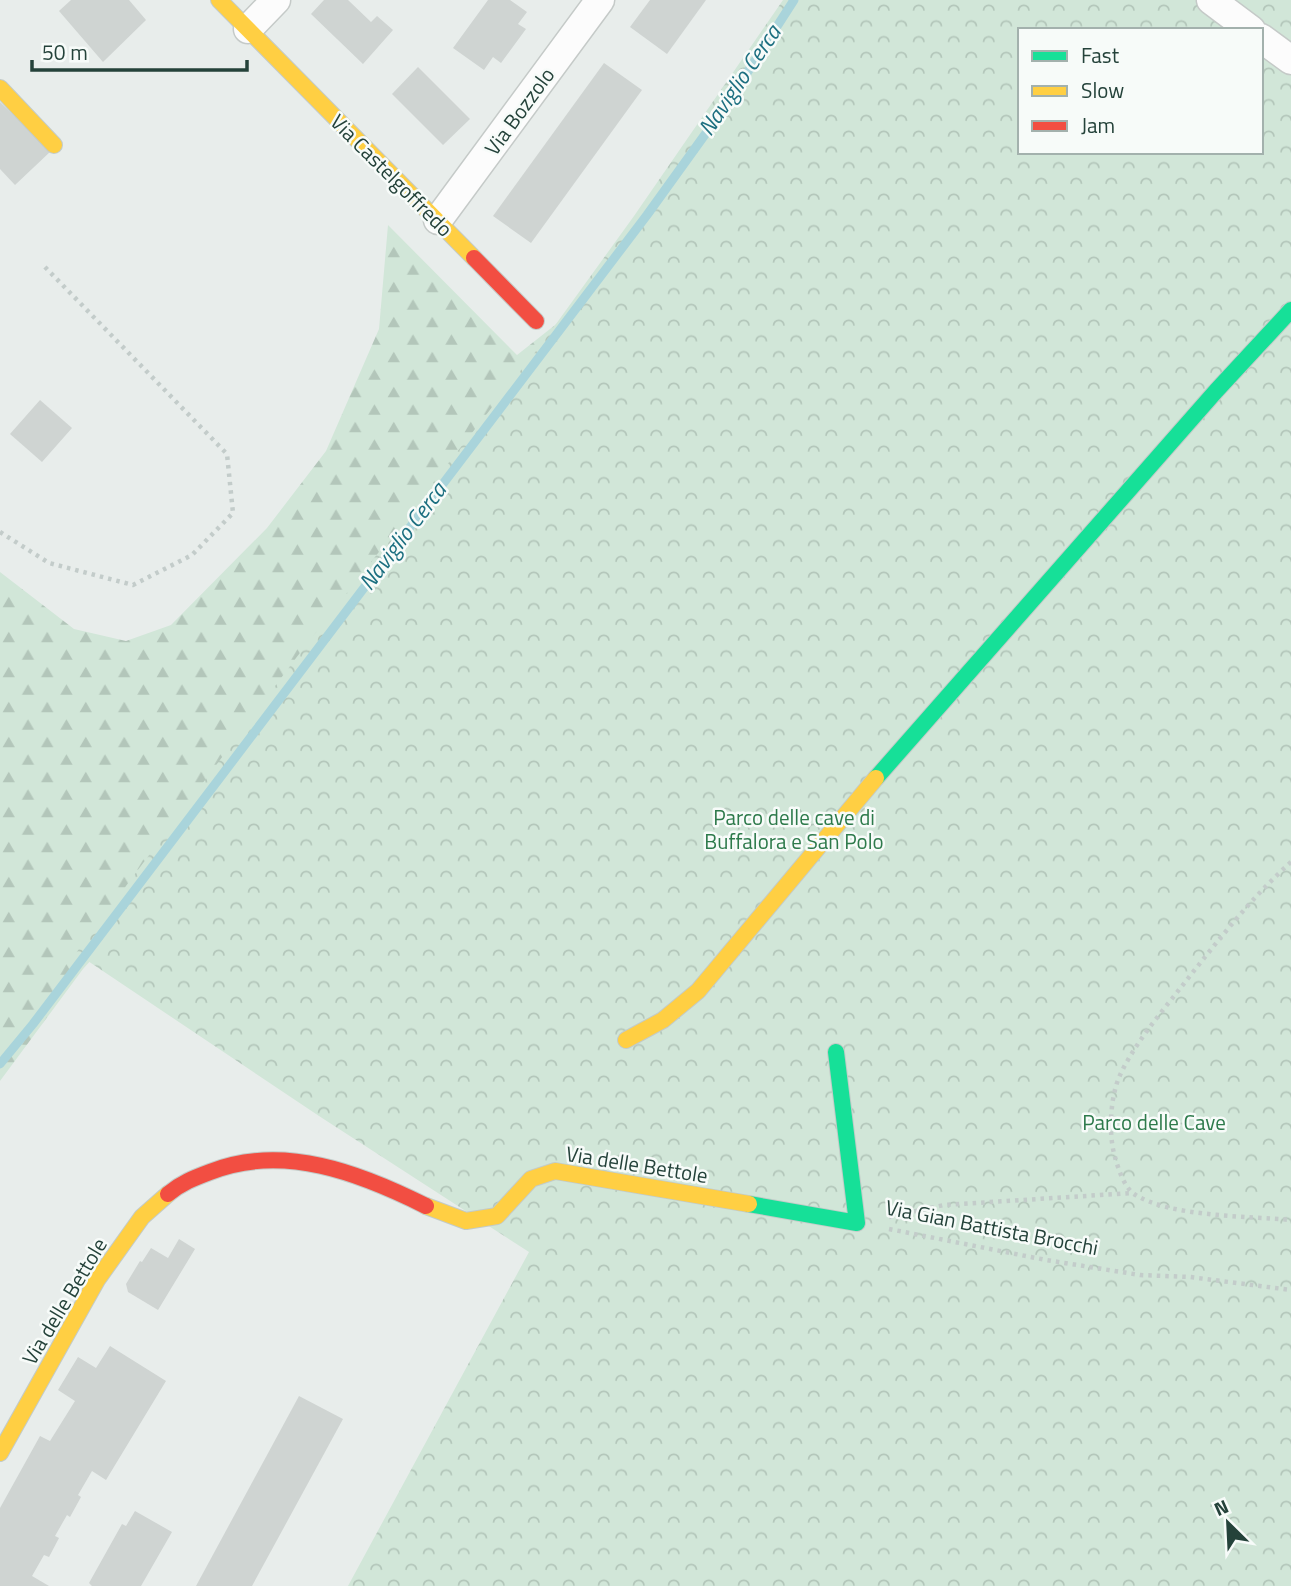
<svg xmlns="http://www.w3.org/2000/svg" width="1291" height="1586" font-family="'Titillium Web',sans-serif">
<defs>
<pattern id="forest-firs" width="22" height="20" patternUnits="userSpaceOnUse" patternTransform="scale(1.75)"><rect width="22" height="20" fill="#d1e6d8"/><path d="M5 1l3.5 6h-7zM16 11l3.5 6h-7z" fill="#b3c6ba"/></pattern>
<pattern id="park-crowns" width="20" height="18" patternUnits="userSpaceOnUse" patternTransform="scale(1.75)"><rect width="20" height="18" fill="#d1e6d8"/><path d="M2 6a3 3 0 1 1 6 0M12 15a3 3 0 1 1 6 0" fill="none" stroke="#b3c6ba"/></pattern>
</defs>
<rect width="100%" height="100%" fill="#e8edeb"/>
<polygon fill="url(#forest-firs)" points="388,225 517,355 602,288 207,832 83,969 0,1081 0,572 74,629 126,641 171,625 267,528 326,451 379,329"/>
<path fill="url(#park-crowns)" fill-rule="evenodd" d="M 783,0 L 1291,0 L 1291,1586 L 348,1586 L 529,1252 L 319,1116 L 76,953 L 296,658 L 543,342 L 634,216 ZM 1020,30 L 1261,30 L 1261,152 L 1020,152 Z"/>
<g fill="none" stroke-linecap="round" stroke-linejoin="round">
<polyline stroke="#a9d4db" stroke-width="9" points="0,1064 33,1024 647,215 727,104 794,0"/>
</g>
<g fill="#cfd4d2">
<polygon points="71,0 129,0 146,20 103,62 59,11"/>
<polygon points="324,0 348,0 371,22 377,16 393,30 363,64 311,14"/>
<polygon points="488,0 510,0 527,12 518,24 526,29 501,63 493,57 484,70 453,48"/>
<polygon points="650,0 706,0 667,54 630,27"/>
<polygon points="604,63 642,90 531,243 493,216"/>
<polygon points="418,67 470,119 443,145 392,94"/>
<polygon points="0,102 51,151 15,185 0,169"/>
<polygon points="40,400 72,428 42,462 10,434"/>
<polygon points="179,1239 195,1249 158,1310 128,1292 126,1284 140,1261 142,1262 151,1248 168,1258"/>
<polygon points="110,1346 166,1381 106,1480 92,1471 78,1495 81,1497 70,1517 67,1515 55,1536 59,1538 49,1557 44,1555 32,1576 49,1586 0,1586 0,1508 40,1436 50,1441 75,1401 58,1390 78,1357 96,1368"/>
<polygon points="299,1396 343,1419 252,1586 196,1586"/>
<polygon points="135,1511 172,1532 141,1586 92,1586 89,1583 122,1524 126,1526"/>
</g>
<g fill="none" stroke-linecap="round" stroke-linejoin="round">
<defs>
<g id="street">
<polyline points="1211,0 1251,30"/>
<polyline points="248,29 276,0"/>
<polyline points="1261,38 1291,60"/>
<polyline points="438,220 600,0"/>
</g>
<g id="fast">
<polyline points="876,778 1216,391 1291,310"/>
<polyline points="749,1204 857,1223 836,1052"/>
</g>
<g id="slow">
<polyline points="219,0 474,258"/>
<polyline points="0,88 54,145"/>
<polyline points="626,1040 663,1020 698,991 876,778"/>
<polyline points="426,1206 466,1221 497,1216 531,1179 555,1171 749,1204"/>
<polyline points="0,1453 97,1280 142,1217 168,1194"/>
</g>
<g id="jam">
<polyline points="474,258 536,321"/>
<path d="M 168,1194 C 181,1183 194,1178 210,1172 C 283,1143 360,1173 426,1206"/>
</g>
</defs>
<use href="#street" stroke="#c5cac8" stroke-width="31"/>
<use href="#fast" stroke="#c3cbc8" stroke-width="18"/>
<use href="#slow" stroke="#c3cbc8" stroke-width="18"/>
<use href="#jam" stroke="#c3cbc8" stroke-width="18"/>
<g stroke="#c3ccca" stroke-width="4.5" stroke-dasharray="3.5 5" stroke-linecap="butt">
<polyline points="0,532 49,563 133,585 192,555 233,513 227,454 44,266"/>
<path d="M 1291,862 C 1250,899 1216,943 1182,986 C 1160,1014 1136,1042 1121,1073 C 1110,1095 1108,1134 1115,1157 C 1118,1168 1124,1187 1134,1194 C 1169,1217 1248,1216 1291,1220"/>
<polyline points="889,1217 944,1205 1132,1193"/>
<polyline points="889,1229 1046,1260 1140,1275 1190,1277 1291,1290"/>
</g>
<use href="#street" stroke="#fcfcfc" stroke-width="28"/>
<use href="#fast" stroke="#16e098" stroke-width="16"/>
<use href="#slow" stroke="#ffcf43" stroke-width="16"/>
<use href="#jam" stroke="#f24e42" stroke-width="16"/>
</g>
<g text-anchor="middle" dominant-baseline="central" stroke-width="5" stroke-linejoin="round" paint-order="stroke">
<g font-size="21" fill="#24423a" stroke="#f7fbf9">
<text transform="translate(519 111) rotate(-54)">Via Bozzolo</text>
<text transform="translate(392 175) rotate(45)">Via Castelgoffredo</text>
<text transform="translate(637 1164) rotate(9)">Via delle Bettole</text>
<text transform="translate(992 1227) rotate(11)">Via Gian Battista Brocchi</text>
<text transform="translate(64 1301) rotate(-59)">Via delle Bettole</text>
</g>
<g font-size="21" fill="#2d7a4b" stroke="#f7fbf9">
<text x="794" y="817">Parco delle cave di<tspan x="794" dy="24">Buffalora e San Polo</tspan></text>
<text x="1154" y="1122">Parco delle Cave</text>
</g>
<g font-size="23" font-style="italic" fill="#1c6f80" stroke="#f7fbf9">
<text transform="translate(739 80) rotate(-56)">Naviglio Cerca</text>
<text transform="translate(402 536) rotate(-53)">Naviglio Cerca</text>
</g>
</g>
<rect x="1018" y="28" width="245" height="126" fill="#f7fbf9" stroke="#a3b1ad" stroke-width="2"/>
<rect x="1032" y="51" width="35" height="10" fill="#16e098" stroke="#a3b1ad" stroke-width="2"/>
<text x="1081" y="63" font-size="21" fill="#24423a">Fast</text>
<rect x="1032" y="86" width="35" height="10" fill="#ffcf43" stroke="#a3b1ad" stroke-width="2"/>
<text x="1081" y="98" font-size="21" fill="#24423a">Slow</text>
<rect x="1032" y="121" width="35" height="10" fill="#f24e42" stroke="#a3b1ad" stroke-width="2"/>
<text x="1081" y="133" font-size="21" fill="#24423a">Jam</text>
<g transform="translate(1228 1523) rotate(336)" stroke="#f7fbf9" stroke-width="5" paint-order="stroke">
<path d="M0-5L12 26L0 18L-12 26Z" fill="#24423a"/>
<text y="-10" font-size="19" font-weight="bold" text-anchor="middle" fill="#24423a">N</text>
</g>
<path d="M32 60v10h215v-10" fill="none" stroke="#24423a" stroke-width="3.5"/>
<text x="42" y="60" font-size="21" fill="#24423a" stroke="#f7fbf9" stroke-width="5" paint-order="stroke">50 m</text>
</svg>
